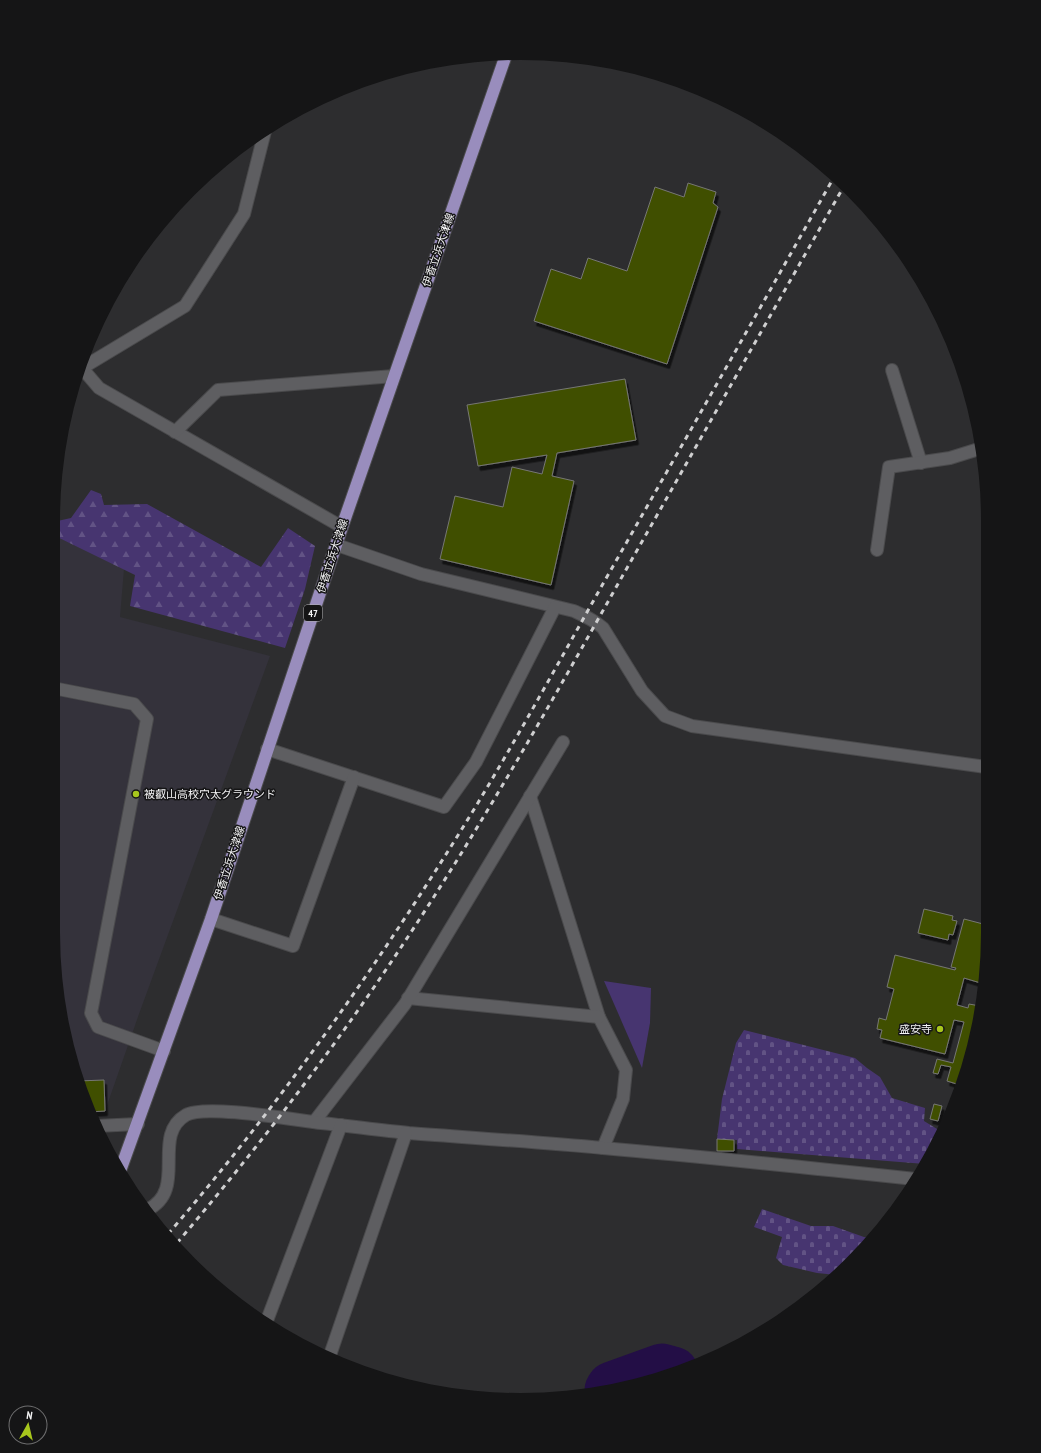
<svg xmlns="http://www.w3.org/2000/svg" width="1041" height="1453" font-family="'PT Sans Narrow','Noto Sans JP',sans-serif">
<defs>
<pattern id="forest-firs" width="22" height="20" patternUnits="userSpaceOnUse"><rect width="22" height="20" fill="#473570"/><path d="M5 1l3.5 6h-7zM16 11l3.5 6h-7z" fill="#625385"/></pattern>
<pattern id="cemetery-stones" width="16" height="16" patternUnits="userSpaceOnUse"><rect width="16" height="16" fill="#473570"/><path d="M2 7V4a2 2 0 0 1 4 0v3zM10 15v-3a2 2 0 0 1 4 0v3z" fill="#625385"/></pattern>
<filter id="shadow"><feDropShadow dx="2.5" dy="4.5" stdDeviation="0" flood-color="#0009"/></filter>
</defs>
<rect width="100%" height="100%" fill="#2d2d2f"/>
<polygon fill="#34323b" points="53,535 124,569 120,617 270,656 139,1014 105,1111 89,1112 69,1054 53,933"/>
<polygon fill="url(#forest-firs)" points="91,490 101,494 104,505 147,504 261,567 288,528 315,546 305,589 285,648 130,606 135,575 53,535 53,522 71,518"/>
<g fill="url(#cemetery-stones)">
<polygon points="744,1030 855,1058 867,1068 880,1077 892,1098 925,1108 924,1121 942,1132 940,1139 925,1164 737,1149 737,1140 717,1139 722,1099 736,1043"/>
<polygon points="762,1209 811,1226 833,1226 864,1237 872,1238 837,1275 817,1273 783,1265 776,1258 782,1237 754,1227"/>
</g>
<polygon fill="#473570" points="604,981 651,988 650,1023 642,1068"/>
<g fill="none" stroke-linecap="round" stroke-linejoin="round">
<polyline stroke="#230e46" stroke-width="51" points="610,1390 612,1387 662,1369 673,1372"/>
</g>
<g fill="#414f00" stroke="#767774" filter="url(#shadow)">
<polygon points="688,183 716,192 713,203 718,207 667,364 534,321 551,269 581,279 588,258 627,271 655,187 684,197"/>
<polygon points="625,379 636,440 557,453 552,476 574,481 551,585 440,559 455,496 503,507 512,467 542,474 547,455 478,466 467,405"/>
<polygon points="924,909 953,916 952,920 957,921 953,935 949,934 948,940 918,933"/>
<polygon points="964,919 987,925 987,963 984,984 964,978 957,1005 968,1008 969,1004 980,1006 972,1053 960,1085 947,1081 951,1067 941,1065 938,1074 933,1073 937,1059 953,1063 964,1022 954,1020 945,1054 880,1038 882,1030 877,1029 879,1018 886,1020 894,989 887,987 895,955 955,970 956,968 951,967"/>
<polygon points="104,1080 105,1111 89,1112 78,1081"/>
<polygon points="934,1104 942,1106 938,1121 930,1119"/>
<polygon points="717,1139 734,1140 734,1151 717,1151"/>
</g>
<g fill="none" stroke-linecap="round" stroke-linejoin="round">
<defs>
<g id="minor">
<polyline points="81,367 99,388 342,527"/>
<polyline points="82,368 185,306 244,214 265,131"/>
<polyline points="892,370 921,463"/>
<polyline points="175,432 218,390 394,376"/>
<path d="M 337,545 L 421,574 L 574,611 C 585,616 594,620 603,628 L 642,691 L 665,716 L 692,726 L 986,767"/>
<polyline points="877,550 889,467 950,458 982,448"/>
<polyline points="53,688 134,704 147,719 91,1013 98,1027 164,1051"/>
<polyline points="267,749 444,807 476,762 555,607"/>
<polyline points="530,796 599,1017 626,1070 623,1099 603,1148"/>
<polyline points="211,919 293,946 354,777"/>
<polyline points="408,998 599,1017"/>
<polyline points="314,1122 405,1004 563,742"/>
<polyline points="96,1126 138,1124"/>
<path d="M 147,1210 C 189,1190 150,1136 186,1115 C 205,1104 295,1120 321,1123 C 350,1126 379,1130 409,1133 C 474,1138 539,1142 603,1148 C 707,1157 811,1168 915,1179"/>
<polyline points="266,1323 341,1125"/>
<polyline points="329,1358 406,1133"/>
</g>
<polyline id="major" points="120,1171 211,919 342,527 506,55"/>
</defs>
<use href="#minor" stroke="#4a4a4c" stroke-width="14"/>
<use href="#major" stroke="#4a4a4c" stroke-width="14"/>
<use href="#minor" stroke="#5e5e61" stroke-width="12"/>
<use href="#major" stroke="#998dbd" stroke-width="12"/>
<g stroke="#cfcfd0" stroke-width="3" stroke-dasharray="5 5" stroke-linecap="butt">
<path d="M 168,1234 C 282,1102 382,959 473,811 C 519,735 561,658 604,582 C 681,447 758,312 834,177"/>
<path d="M 177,1243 C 250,1157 320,1067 383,974 C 471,845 547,710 623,575 C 697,445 770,316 844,186"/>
</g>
</g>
<g fill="#a8c71d" stroke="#151516" stroke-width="1.5">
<circle cx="136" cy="794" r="4"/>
<circle cx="940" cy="1029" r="4"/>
</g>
<g text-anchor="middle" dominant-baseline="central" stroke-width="3" stroke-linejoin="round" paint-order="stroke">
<rect fill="#151516" stroke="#b0b0b1" stroke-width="1" x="304" y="605" width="18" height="16" rx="3"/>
<g font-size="10" font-weight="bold" fill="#f3f3f4">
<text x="313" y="613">47</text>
</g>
<g font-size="11" fill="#f3f3f4" stroke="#151516">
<text transform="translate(438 250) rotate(-71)">伊香立浜大津線</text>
<text transform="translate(332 556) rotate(-72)">伊香立浜大津線</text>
<text transform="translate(229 863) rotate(-72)">伊香立浜大津線</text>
</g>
<g font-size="11" fill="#f3f3f4" stroke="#151516" text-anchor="start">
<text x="144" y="794">被叡山高校穴太グラウンド</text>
<text x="932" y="1029" text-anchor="end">盛安寺</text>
</g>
</g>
<path d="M0 0H1041V1453H0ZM520 60H521A460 460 0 0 1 981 520V933A460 460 0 0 1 521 1393H520A460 460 0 0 1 60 933V520A460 460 0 0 1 520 60Z" fill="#151516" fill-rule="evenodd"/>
<g transform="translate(28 1425) rotate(8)"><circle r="19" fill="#151516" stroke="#6e6e6f"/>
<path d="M0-3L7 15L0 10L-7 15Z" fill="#a8c71d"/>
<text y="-6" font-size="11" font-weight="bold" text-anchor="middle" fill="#f3f3f4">N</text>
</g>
</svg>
